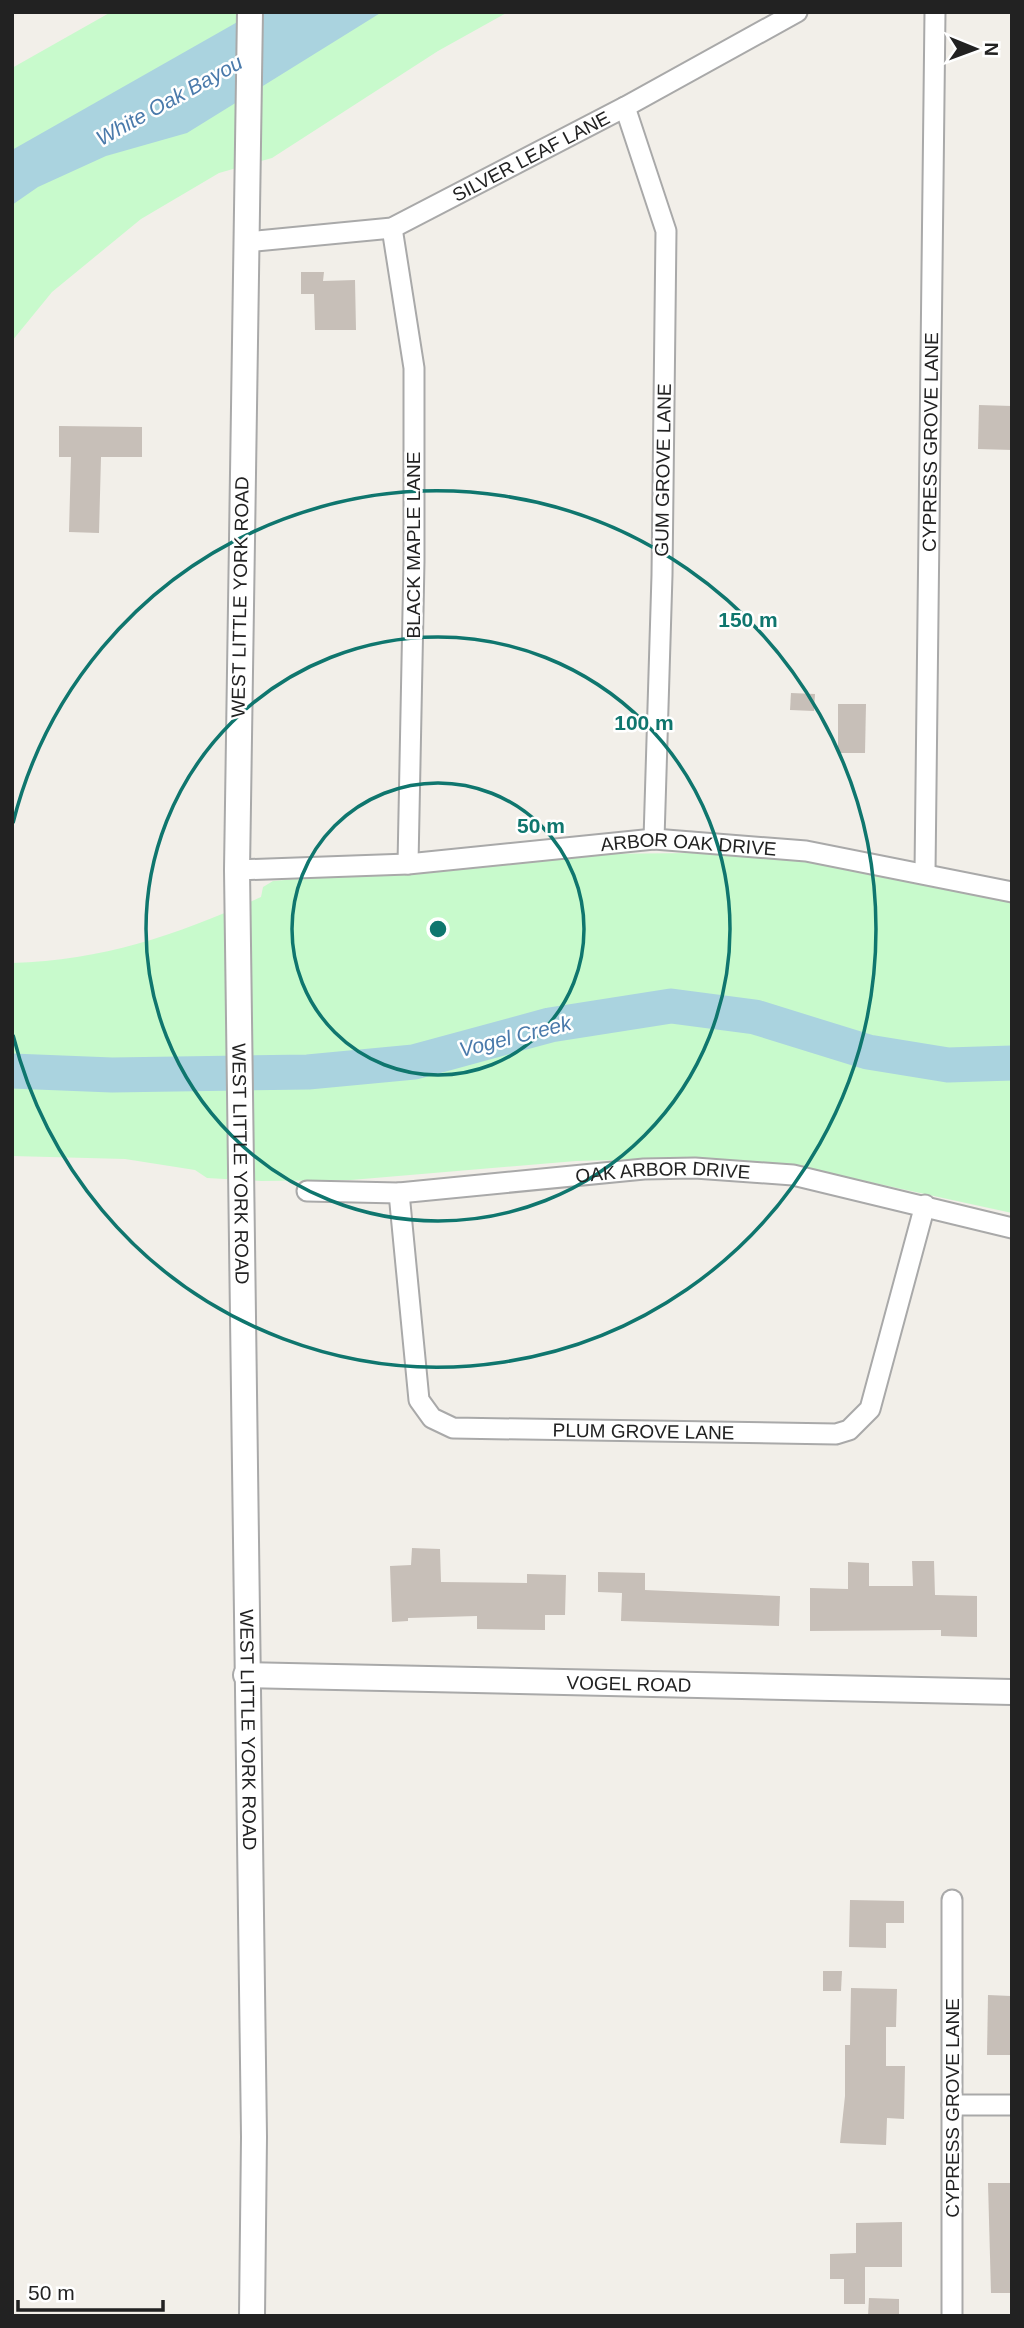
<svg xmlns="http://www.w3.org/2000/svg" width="1024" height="2328" font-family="Helvetica,sans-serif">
<rect width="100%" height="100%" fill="#f2efe9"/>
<g fill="#c8facc">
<polygon points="111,12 508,12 438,51 272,158 219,173 141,219 52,292 12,341 12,68"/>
<path d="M 693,853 L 838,864 L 1012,901 L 1012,1213 L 805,1168 L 691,1158 L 576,1161 L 351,1180 L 261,1181 L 207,1178 L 195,1170 L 125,1159 L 12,1156 L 12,963 C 105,960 177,935 261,897 L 263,887 L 273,881 L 594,854 Z"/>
</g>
<polygon fill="#aad3df" points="255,12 382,12 187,133 106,156 38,187 12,205 12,150"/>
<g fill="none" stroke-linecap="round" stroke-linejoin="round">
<polyline stroke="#aad3df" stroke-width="35" points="12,1071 112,1075 308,1072 414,1062 550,1025 671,1006 755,1017 868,1052 948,1065 1012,1063"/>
</g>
<g fill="#c7bfb8">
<polygon points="301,272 324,272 323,281 355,280 356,330 315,330 314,294 301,294"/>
<polygon points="979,405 1012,406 1012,450 978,449"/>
<polygon points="59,426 142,427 142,457 101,457 99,533 69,532 71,457 59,457"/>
<polygon points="791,693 815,694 814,711 790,710"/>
<polygon points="838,704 866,704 865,753 838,753"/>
<polygon points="412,1548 440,1549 441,1582 527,1583 527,1574 566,1575 565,1615 545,1615 545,1630 477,1629 477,1616 408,1618 408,1621 392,1622 390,1566 411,1565"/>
<polygon points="912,1561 934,1561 935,1595 977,1596 977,1637 941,1636 941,1630 810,1631 810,1588 848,1589 848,1562 869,1563 869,1586 913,1586"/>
<polygon points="598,1572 645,1573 645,1590 780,1596 779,1626 621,1621 622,1593 598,1592"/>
<polygon points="850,1900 904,1901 904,1923 886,1923 886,1948 849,1947"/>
<polygon points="823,1971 842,1971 841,1991 823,1991"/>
<polygon points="851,1988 897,1989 896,2027 886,2027 886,2066 905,2066 904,2119 887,2118 886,2145 840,2143 845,2096 845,2045 850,2045"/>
<polygon points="988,1995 1011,1996 1012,2055 987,2055"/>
<polygon points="988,2183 1012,2183 1012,2293 991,2293"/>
<polygon points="902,2222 902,2267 865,2267 865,2304 844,2304 844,2279 830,2279 830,2254 856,2253 856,2223"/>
<polygon points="869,2298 899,2299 899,2316 868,2316"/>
</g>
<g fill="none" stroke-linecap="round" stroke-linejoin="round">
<defs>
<g id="minor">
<polyline points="625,107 666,231 662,575 654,839"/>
<polyline points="392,228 414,368 414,561 408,864"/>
<path id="s1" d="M 246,242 L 392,228 L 625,107 L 797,12"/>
<path id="s2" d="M 237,870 L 408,864 L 654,839 L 806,851 L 1012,892"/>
<path id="s3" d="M 925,872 L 935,12"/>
<path id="s4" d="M 307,1191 L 399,1193 L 644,1169 L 695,1168 L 793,1175 L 1012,1228"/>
<path id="s5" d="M 399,1193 L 419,1400 L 432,1418 L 453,1428 L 836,1434 L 849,1430 L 870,1409 L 925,1205"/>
<polyline points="952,1900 952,2316"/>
<polyline points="952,2105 1012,2105"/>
</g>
<g id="tertiary">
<path id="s6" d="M 250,12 L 237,870 L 254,2137 L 252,2316"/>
<path id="s7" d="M 246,1675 L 1012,1692"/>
</g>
</defs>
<use href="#minor" stroke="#a9a9a9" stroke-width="23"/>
<use href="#tertiary" stroke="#a9a9a9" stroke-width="28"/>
<use href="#minor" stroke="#fff" stroke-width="19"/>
<use href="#tertiary" stroke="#fff" stroke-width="24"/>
</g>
<g fill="none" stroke="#0f766e" stroke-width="3.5">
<circle cx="438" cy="929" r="146"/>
<circle cx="438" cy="929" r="292"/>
<path d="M13 823A438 438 0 1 1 13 1035"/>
</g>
<g text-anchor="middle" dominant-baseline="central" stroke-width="5" stroke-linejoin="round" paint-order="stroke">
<g font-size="19" fill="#222" stroke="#fff">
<text stroke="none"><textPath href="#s1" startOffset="303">SILVER LEAF LANE</textPath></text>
<text stroke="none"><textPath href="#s3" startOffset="430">CYPRESS GROVE LANE</textPath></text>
<text transform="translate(663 470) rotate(-89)">GUM GROVE LANE</text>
<text transform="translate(413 545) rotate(-90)">BLACK MAPLE LANE</text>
<text transform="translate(240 597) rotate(-89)">WEST LITTLE YORK ROAD</text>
<text stroke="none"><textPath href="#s2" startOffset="453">ARBOR OAK DRIVE</textPath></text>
<text stroke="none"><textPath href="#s6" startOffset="1152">WEST LITTLE YORK ROAD</textPath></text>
<text stroke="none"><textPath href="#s4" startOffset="357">OAK ARBOR DRIVE</textPath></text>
<text stroke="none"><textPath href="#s5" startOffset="444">PLUM GROVE LANE</textPath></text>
<text stroke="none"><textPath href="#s7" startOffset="383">VOGEL ROAD</textPath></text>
<text stroke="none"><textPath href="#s6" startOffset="1718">WEST LITTLE YORK ROAD</textPath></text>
<text transform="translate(952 2108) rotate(-90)">CYPRESS GROVE LANE</text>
</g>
<g font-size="21" font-style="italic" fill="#4a7aab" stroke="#fff">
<text transform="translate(169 100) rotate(-29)">White Oak Bayou</text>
<text transform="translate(515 1036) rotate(-14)">Vogel Creek</text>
</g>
</g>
<circle cx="438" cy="929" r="10" fill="#0f766e" stroke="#fff" stroke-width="3.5"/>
<g font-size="21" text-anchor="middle" font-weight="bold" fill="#0f766e" stroke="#fff" stroke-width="5" stroke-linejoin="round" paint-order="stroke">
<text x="748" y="627">150 m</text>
<text x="644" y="730">100 m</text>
<text x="541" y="833">50 m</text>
</g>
<rect width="1024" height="2328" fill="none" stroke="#222222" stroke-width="28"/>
<g transform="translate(975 49) rotate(91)" stroke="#ffffff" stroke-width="5" paint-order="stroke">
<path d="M0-5L12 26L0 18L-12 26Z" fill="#222222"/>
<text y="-10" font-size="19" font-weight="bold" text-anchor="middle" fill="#222222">N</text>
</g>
<path d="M18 2300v10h145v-10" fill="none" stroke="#222222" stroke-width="3.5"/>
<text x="28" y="2300" font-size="21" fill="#222222" stroke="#ffffff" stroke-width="5" paint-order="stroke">50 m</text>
</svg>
